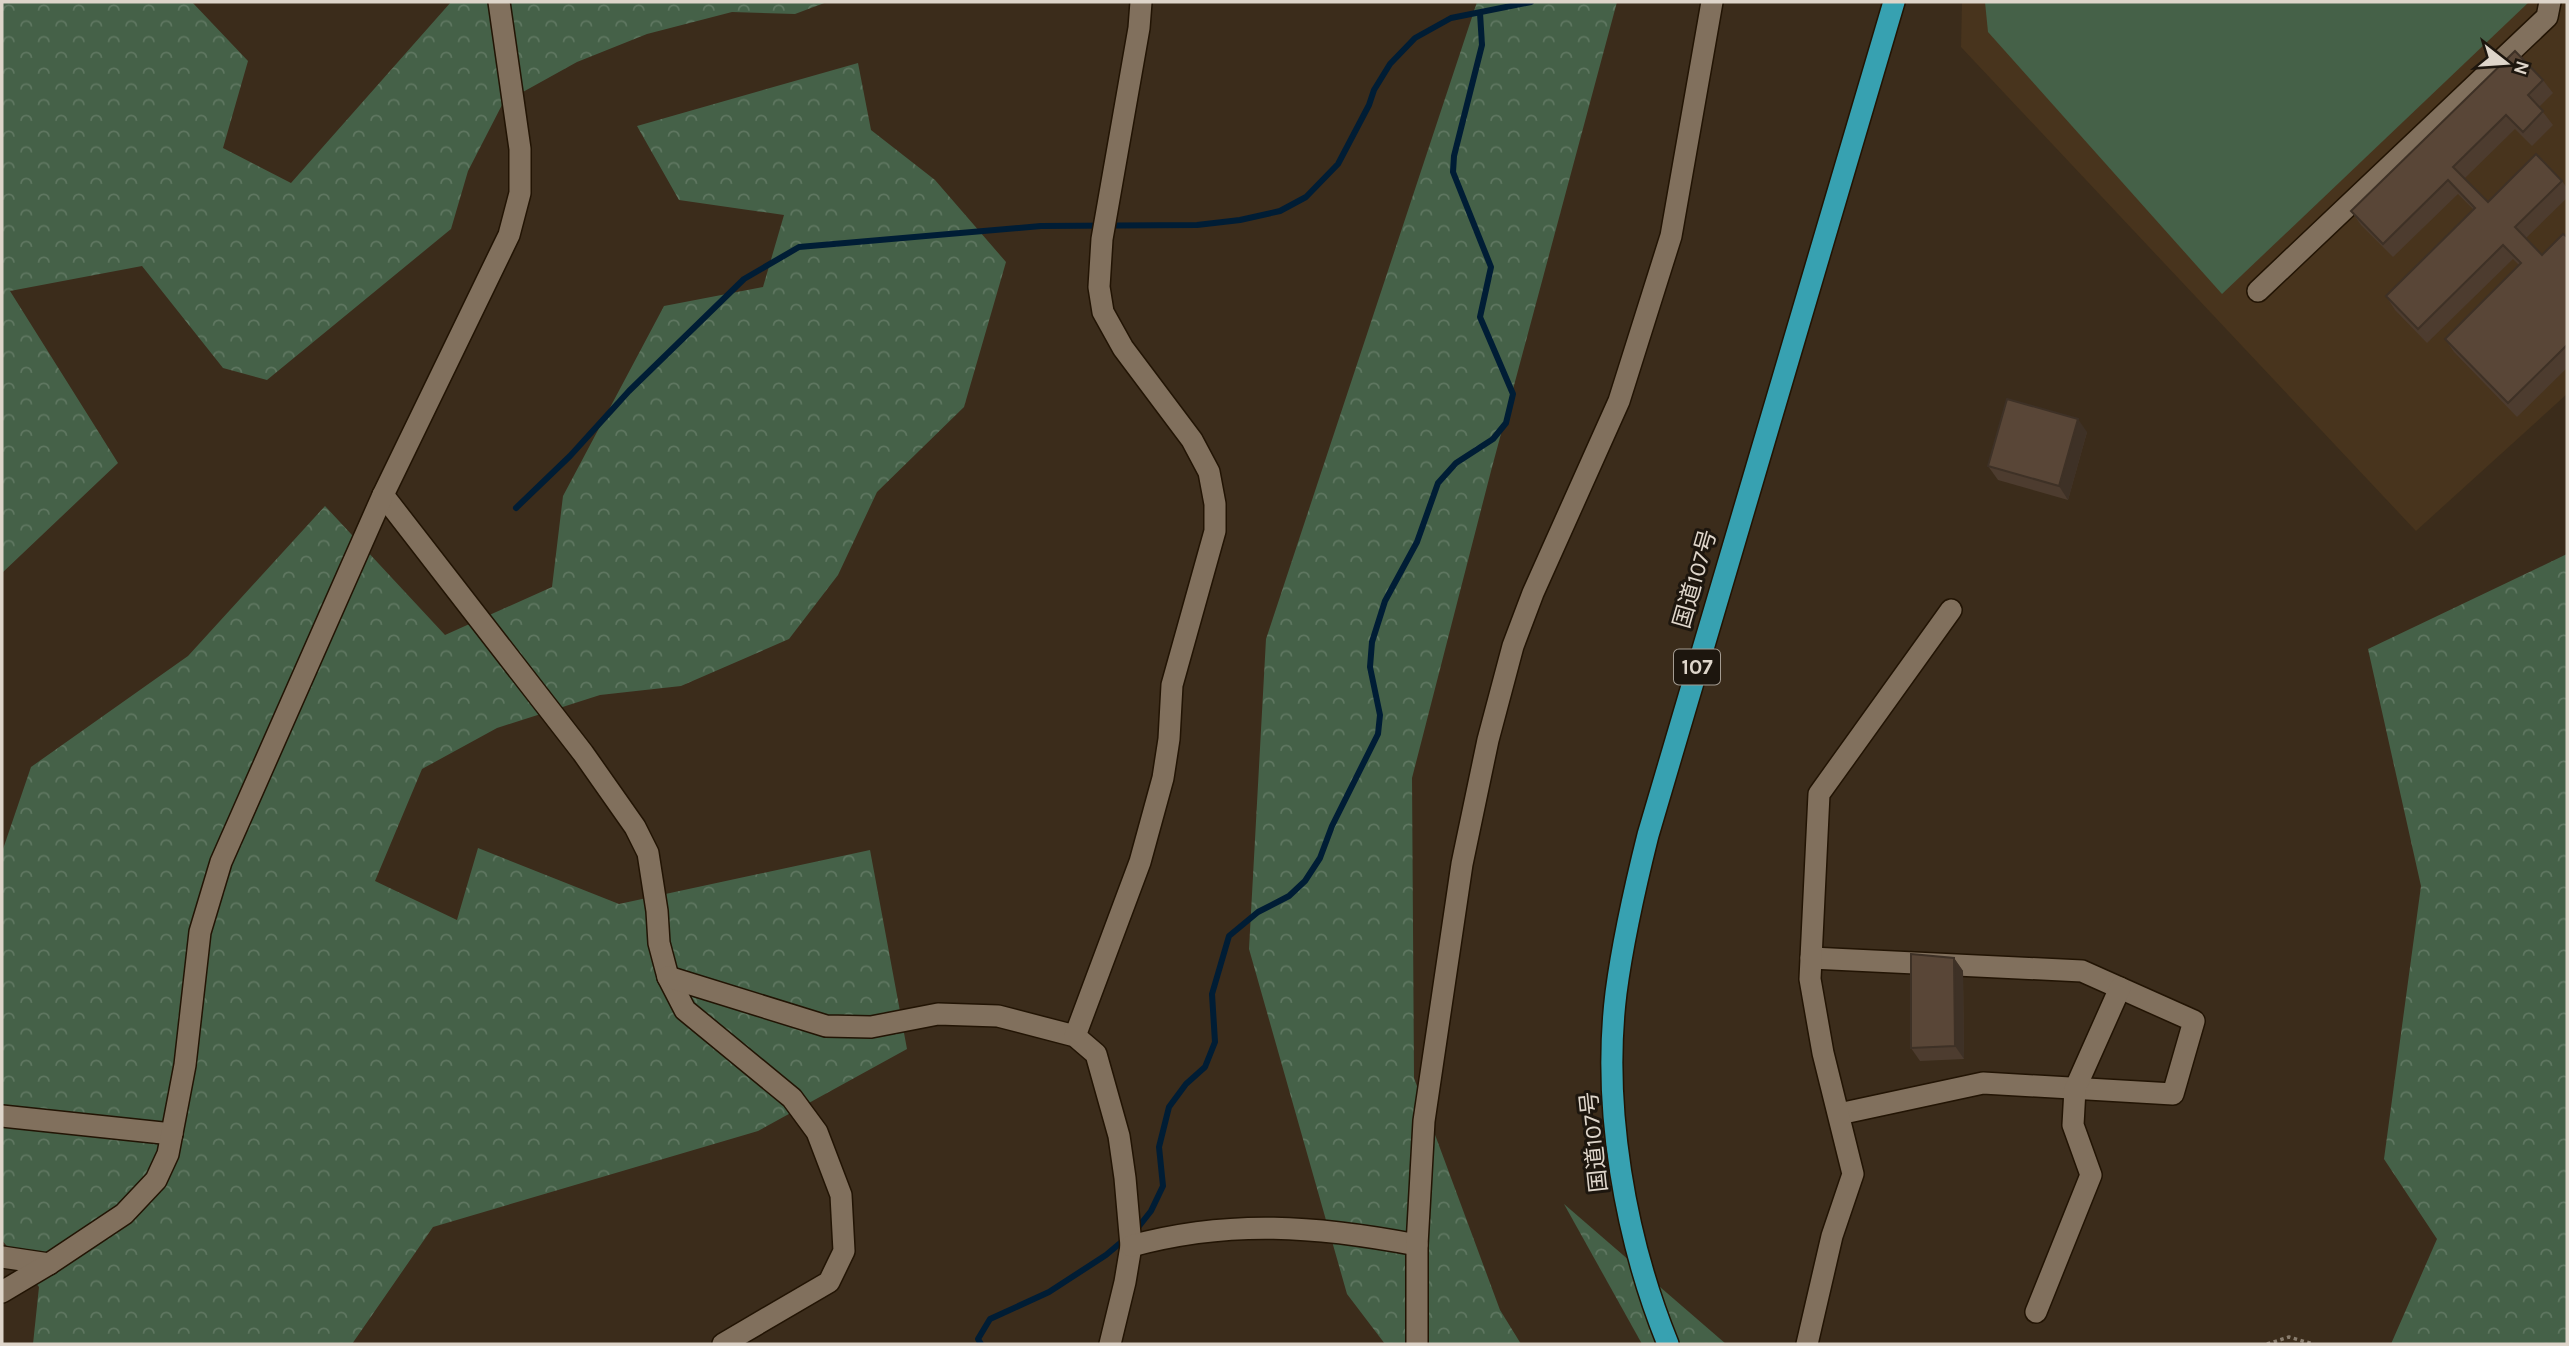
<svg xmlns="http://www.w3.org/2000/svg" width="2569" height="1346" font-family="Karla,'Noto Sans JP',sans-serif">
<defs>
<pattern id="forest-crowns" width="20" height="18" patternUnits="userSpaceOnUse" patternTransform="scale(1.75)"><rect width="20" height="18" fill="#456148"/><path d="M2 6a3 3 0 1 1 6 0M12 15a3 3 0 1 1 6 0" fill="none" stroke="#5f7761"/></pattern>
</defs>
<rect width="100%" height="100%" fill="#3b2c1b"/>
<polygon fill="#48341d" points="1962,2 2567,2 2567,394 2416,531 1961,47"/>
<g fill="url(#forest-crowns)">
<polygon points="2,2 192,2 248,61 223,148 291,183 451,2 827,2 795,14 732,12 647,34 577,62 503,103 468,171 451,229 267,380 223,368 142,266 10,291 118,463 2,573"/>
<polygon points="1477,2 1617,2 1491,471 1412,778 1414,1078 1500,1310 1521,1344 1385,1344 1347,1294 1249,949 1266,639"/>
<polygon points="858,63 871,130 935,180 1006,262 964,407 877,492 838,575 789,639 681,686 600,695 497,728 422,769 375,881 457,920 478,848 619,904 870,850 907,1049 758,1131 433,1227 352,1344 33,1344 39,1287 2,1240 2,852 31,767 188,656 325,506 445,635 552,587 563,496 664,306 763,287 784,215 679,200 637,126"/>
<polygon points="2567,554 2567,1344 2391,1344 2437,1239 2384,1159 2421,886 2368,649"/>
<polygon points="1564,1204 1726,1344 1642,1344"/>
</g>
<polygon fill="#456148" points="1985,2 2529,2 2222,294 1988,32"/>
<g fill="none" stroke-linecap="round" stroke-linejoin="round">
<g stroke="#001d35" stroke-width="6">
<polyline points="516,508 570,456 629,391 744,279 799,247 1041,226 1197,225 1240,220 1280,211 1306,197 1338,164 1369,105 1374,90 1390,64 1415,38 1451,18 1531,2"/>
<polyline points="1136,1230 1151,1211 1163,1186 1159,1147 1169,1107 1186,1084 1205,1067 1215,1042 1212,994 1229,936 1258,912 1289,896 1305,881 1320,858 1332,826 1378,734 1380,715 1370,667 1372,642 1385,601 1417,542 1438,483 1456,463 1493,439 1506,423 1513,394 1480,317 1491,267 1453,172 1454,156 1482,45 1480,13"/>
<polyline points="981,1344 978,1339 990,1319 1049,1292 1106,1255 1125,1239"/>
</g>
<defs>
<g id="minor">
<polyline points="2258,291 2547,17 2550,2"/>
<polyline points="383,495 583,753 635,827 648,853 657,911 659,943 668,977 685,1010 792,1098 817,1132 841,1195 844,1251 829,1282 723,1344"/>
<polyline points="1811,958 2082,971 2194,1021 2173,1094 1983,1083 1839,1114"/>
<polyline points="668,977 826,1026 871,1027 938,1014 998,1016 1075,1036 1096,1054 1119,1136 1125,1178 1131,1246 1125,1282 1110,1344"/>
<polyline points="1075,1036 1140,862 1163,778 1169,739 1172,685 1215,531 1215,504 1209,472 1192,440 1123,348 1103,312 1099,287 1102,239 1139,28 1141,2"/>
<polyline points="2,1116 172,1134"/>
<path d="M 1131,1246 C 1230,1219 1317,1226 1417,1245"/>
<polyline points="2,1257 49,1264"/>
<polyline points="2,1292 49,1264 124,1214 156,1180 168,1154 185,1065 200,932 221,862 383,495 509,235 520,193 520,149 499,2"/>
<polyline points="2036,1312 2091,1175 2073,1125 2075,1089 2120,988"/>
<polyline points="1417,1344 1417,1245 1424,1121 1462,864 1488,740 1513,646 1533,593 1619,401 1671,236 1712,2"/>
<polyline points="1807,1344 1832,1236 1853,1174 1823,1053 1810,979 1819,794 1951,610"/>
</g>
<path id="highway" d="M 1668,1344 C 1625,1238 1602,1107 1616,993 C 1623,939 1635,887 1648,835 L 1894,2"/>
</defs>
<use href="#minor" stroke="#221404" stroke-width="24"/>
<use href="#highway" stroke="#221404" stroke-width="24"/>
<polyline stroke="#897d6e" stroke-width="3.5" stroke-dasharray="3.5 3.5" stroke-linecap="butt" points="2267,1344 2289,1337 2313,1344"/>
<use href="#minor" stroke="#81705d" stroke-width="21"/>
<use href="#highway" stroke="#37a1b1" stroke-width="21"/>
</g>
<g fill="#4d3c2f">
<polygon points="2543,80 2553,93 2539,107 2553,125 2532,146 2515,129 2465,178 2488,202 2562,181 2567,188 2567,198 2526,238 2542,255 2567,237 2567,368 2517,417 2454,352 2445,339 2519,265 2513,259 2427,343 2395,310 2386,296 2474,210 2458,194 2393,257 2361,225 2351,211"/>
<polygon points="2087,432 2068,500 1998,480 1988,466"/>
<polygon points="1954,958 1963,971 1964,1059 1920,1061 1911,1048"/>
</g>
<g fill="#3e3126">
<polygon points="2078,419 2087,432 2068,500 2059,486"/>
<polygon points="1954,958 1963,971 1964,1059 1955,1046"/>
</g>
<g fill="#594637" stroke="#3e3126" stroke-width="2">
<polygon points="2515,51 2543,80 2528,95 2543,111 2523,132 2506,115 2453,167 2488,202 2536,154 2562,181 2515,227 2542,255 2563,234 2567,237 2567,345 2508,403 2445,339 2521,263 2503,245 2418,329 2386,296 2475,208 2448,180 2383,244 2351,211"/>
<polygon points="2007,399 2078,419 2059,486 1988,466"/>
<polygon points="1911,954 1954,958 1955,1046 1911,1048"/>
</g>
<g text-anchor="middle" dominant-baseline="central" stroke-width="6" stroke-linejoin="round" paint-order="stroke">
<rect fill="#1d160e" stroke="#a49c92" stroke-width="2" x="1674" y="649.5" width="46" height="35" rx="5"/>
<g font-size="21" font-weight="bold" fill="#ded5ca">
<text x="1697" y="667">107</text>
</g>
<g font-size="23" fill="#ded5ca" stroke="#1d160e">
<text transform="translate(1695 579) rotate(-74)">国道107号</text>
<text transform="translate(1594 1142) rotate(-96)">国道107号</text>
</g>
</g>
<rect width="2569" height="1346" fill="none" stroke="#ded5ca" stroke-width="7"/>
<g transform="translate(2506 63) rotate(107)" stroke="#1d160e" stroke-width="5" paint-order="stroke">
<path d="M0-5L12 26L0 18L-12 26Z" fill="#ded5ca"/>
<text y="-10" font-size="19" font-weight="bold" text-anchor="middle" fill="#ded5ca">N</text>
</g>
</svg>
